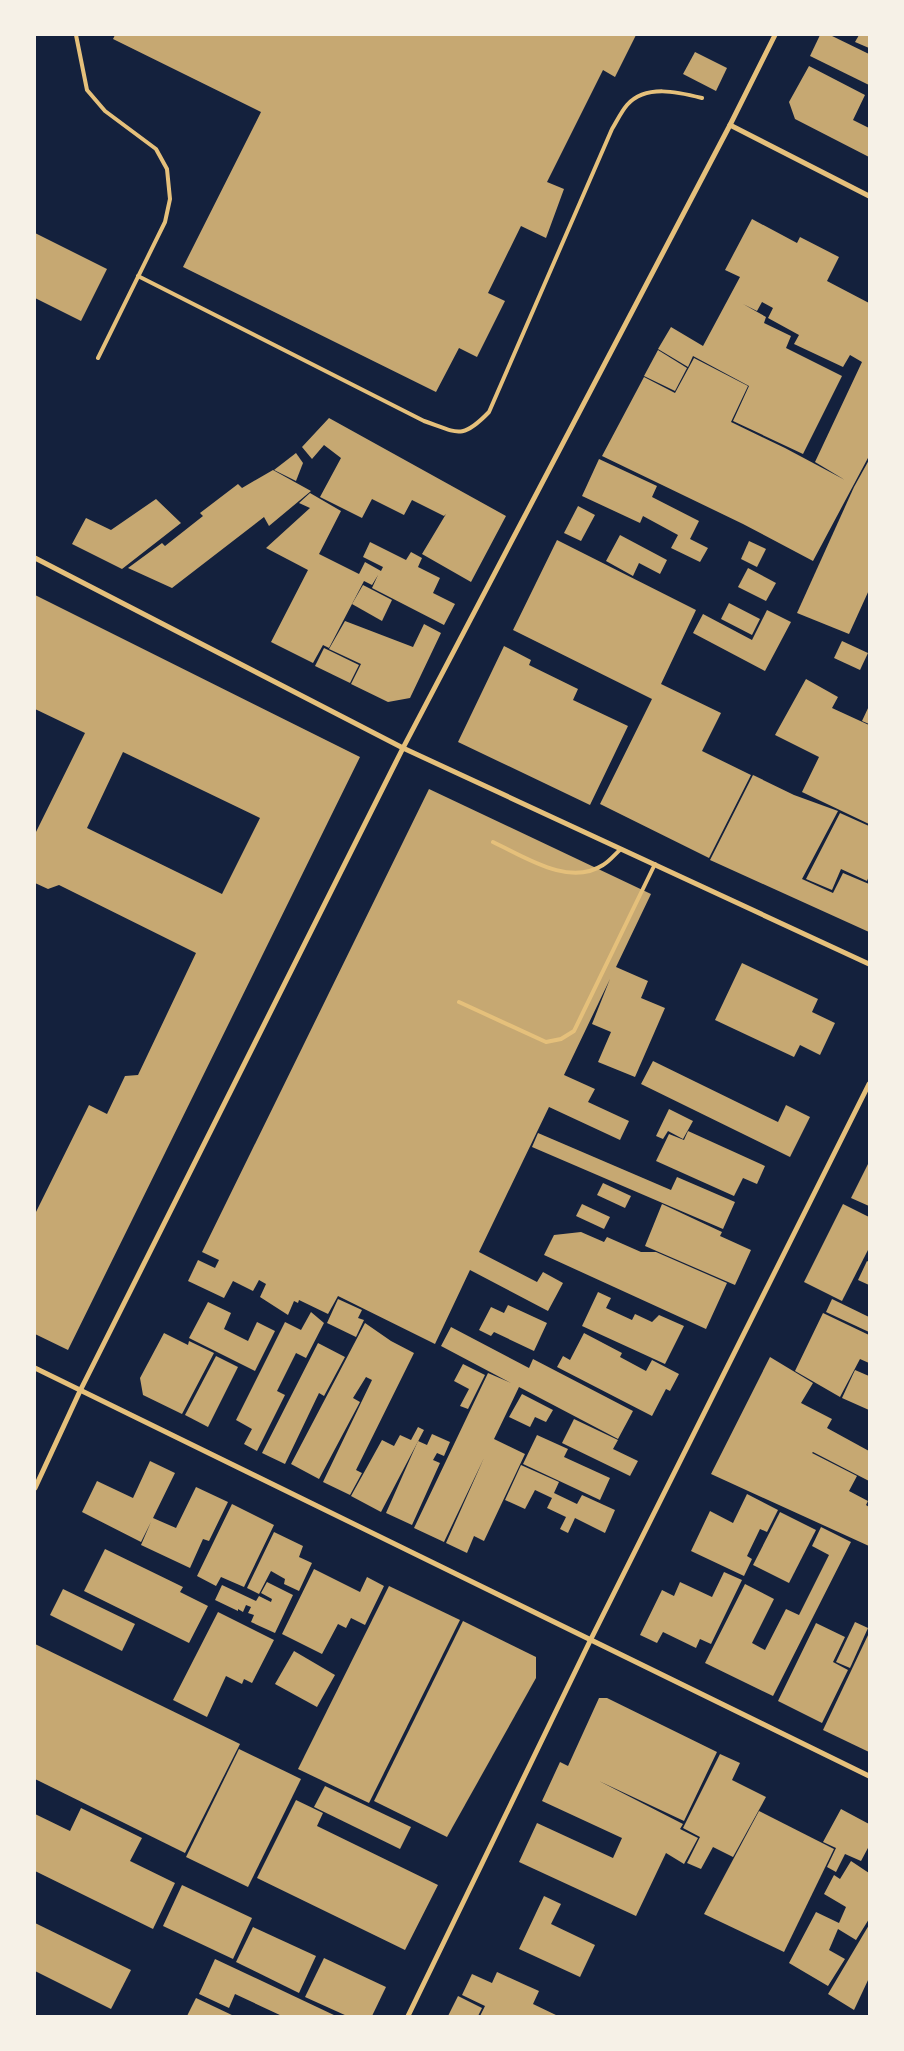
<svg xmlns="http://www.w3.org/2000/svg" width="904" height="2051" font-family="Ubuntu,sans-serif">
<rect width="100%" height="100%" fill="#14213d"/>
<g fill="#c6a872" fill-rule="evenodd">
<polygon points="115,35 636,35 615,77 603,70 547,182 564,189 546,238 521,226 488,293 505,301 477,357 459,348 436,392 183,267 261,112 113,39"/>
<polygon points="820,35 830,35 869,54 869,85 810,56"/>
<polygon points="859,35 869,35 869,48 855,42"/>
<polygon points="695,52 727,68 716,91 683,74"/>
<polygon points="809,66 865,95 853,120 869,128 869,157 795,119 789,102"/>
<polygon points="752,219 797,243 800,237 839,257 827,281 869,303 869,456 813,561 743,524 602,456 644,377 675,393 694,358 748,386 731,422 785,448 845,480 815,462 862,362 850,355 843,367 794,344 799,335 768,318 773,308 762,302 757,311 743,304 766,317 764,323 791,336 786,348 842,376 803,454 733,421 749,386 693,356 688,367 658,349 671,327 703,346 740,277 725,270"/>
<polygon points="35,233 107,269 81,321 35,298"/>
<polygon points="658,350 687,368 675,391 644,376"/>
<polygon points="329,418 506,516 471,582 422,554 446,514 444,516 412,500 404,515 372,499 362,518 320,497 341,458 324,445 312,459 302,447"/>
<polygon points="296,453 303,463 296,481 274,470"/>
<polygon points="599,459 657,486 652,497 699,521 690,539 708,548 700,562 671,548 678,535 643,516 640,523 582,496"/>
<polygon points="869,460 869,590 849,634 797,613 854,487"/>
<polygon points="273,470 311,491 269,526 264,517 172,588 128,568 162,543 165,546 203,516 200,513 238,484 242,488"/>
<polygon points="310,493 341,511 319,554 359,574 365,562 381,571 383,567 363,557 370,542 406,560 411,552 422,558 418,567 440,578 433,593 455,604 444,625 372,588 378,575 372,585 364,581 329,648 323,645 313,663 271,642 308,570 266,548 310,508 299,503"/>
<polygon points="156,499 181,523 122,569 72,544 86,518 111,530"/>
<polygon points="578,506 595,515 581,541 564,533"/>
<polygon points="620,535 667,560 660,574 639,563 633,576 606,561"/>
<polygon points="557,540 696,610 661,684 721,713 702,751 751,775 709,858 600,804 652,699 513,630"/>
<polygon points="749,541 766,549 757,567 741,559"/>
<polygon points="748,568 776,583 766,601 738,587"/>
<polygon points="363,585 392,600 382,621 352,604"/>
<path d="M 35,595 L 360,757 L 68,1350 L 35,1334 L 35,1214 L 89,1105 L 107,1114 L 125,1076 L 138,1075 L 196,953 L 59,885 L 48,889 L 35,883 L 35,834 L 85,733 L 35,709 ZM 123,752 L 260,818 L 222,894 L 87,828 Z"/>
<polygon points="729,603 760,619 752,635 721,619"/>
<polygon points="767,610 791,622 765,671 693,633 703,614 752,640"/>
<polygon points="345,621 413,647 424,624 441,633 410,698 388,702 351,684 361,664 329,649"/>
<polygon points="842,641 868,653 860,670 834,658"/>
<polygon points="504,646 531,660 529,665 578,689 573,700 628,726 590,805 458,742"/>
<polygon points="324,648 359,665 350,683 315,666"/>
<polygon points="806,679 838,697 832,708 869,725 869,824 802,792 819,757 775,735"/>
<polygon points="869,706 869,724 862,721"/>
<polygon points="753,775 794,795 838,811 802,879 833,893 843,873 869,884 869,932 710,860"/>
<polygon points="429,789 651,894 616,967 648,981 641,998 665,1008 635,1077 598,1062 611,1032 592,1024 610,979 564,1075 595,1089 588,1102 629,1121 620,1140 549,1107 479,1252 537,1282 543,1272 563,1283 548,1311 470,1270 435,1344 338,1296 328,1314 299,1300 298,1303 294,1301 288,1315 260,1297 266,1284 259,1280 253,1291 233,1281 224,1298 188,1281 198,1260 215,1268 219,1260 202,1252"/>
<polygon points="840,813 869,826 869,876 867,881 841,869 832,890 806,879"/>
<polygon points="742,963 818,999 812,1012 835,1023 820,1055 800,1045 794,1057 715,1020"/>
<polygon points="653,1061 778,1122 786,1105 810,1117 790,1157 641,1084"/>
<polygon points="669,1109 693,1121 683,1139 668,1131 663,1139 656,1136"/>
<polygon points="688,1131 765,1166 757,1184 743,1178 734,1196 656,1161 669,1134 684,1140"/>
<polygon points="538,1133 671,1190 677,1177 735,1202 723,1229 532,1147"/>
<polygon points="869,1162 869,1206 851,1198"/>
<polygon points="603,1183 631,1196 625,1208 597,1195"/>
<polygon points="582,1204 610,1217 604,1229 576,1216"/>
<polygon points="662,1204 722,1232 720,1236 751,1250 735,1285 645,1246"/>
<polygon points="843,1204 869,1217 869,1248 842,1301 804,1282"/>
<polygon points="581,1232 604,1242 607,1237 641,1252 656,1252 727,1283 706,1329 544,1255 554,1235"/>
<polygon points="867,1261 869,1262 869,1285 858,1280"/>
<polygon points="598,1292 611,1298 606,1308 632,1320 635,1314 652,1322 659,1315 684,1326 665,1364 582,1326"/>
<polygon points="338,1299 362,1310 358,1318 364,1320 356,1337 327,1323"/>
<polygon points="832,1299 869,1317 869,1332 826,1312"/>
<polygon points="208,1302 231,1313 224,1329 248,1341 257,1322 275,1331 255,1371 189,1338"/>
<polygon points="508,1305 547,1323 534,1351 494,1332 491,1336 479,1330 491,1307 504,1313"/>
<polygon points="311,1312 324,1323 306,1358 296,1353 277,1391 285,1395 257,1451 244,1444 252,1429 236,1420 285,1322 301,1330"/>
<polygon points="823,1313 869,1335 869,1363 860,1359 840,1397 795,1371"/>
<polygon points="365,1323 391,1341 414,1353 356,1470 362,1473 350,1495 323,1482 372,1380 366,1377 353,1398 360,1402 319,1479 291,1464"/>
<polygon points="451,1327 529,1368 533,1359 633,1411 618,1439 519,1387 494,1439 525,1454 484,1541 474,1536 467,1553 446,1543 484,1458 444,1542 414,1528 488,1373 511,1383 441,1346"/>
<polygon points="164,1333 188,1345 189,1341 214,1353 182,1414 143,1395 140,1378"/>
<polygon points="584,1333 622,1353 620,1357 646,1371 652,1360 679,1374 670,1391 666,1389 652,1416 557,1367 563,1356 570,1360"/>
<polygon points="318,1343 345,1357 324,1396 319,1393 285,1464 262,1453"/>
<polygon points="216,1356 238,1367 208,1427 185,1415"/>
<polygon points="770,1357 813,1383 801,1403 832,1419 827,1428 869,1451 869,1481 813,1452 812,1453 857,1476 849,1491 868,1501 866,1505 869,1507 869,1546 711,1474"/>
<polygon points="463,1364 485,1375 468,1409 460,1406 469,1389 454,1381"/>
<polygon points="855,1370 869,1376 869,1410 842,1398"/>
<polygon points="522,1394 553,1410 546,1422 535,1417 530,1427 509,1417"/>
<polygon points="574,1419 618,1440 613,1449 638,1461 630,1476 562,1443"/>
<polygon points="418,1427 424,1430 381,1512 351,1496 382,1440 394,1446 400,1435 411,1440"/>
<polygon points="432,1434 450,1442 444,1456 437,1453 433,1460 440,1463 412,1525 386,1513 418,1441 427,1445"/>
<polygon points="537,1435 568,1449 564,1457 610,1478 600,1500 523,1464"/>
<polygon points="150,1461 175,1473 153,1518 176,1528 196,1487 228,1502 209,1541 203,1539 190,1568 141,1545 151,1522 141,1542 82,1512 97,1481 133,1498"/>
<polygon points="521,1465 559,1482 554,1493 577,1504 582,1495 615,1510 605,1533 575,1518 568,1533 560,1529 566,1517 547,1508 552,1498 535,1490 525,1509 505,1500"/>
<polygon points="747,1494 778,1510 767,1532 760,1529 747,1556 752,1559 744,1576 691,1551 710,1511 733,1523"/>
<polygon points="232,1504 274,1525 244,1587 221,1577 216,1586 197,1576"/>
<polygon points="780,1512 816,1530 789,1583 753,1565"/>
<polygon points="821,1527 851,1542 773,1696 705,1663 745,1584 774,1599 752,1643 765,1650 786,1609 799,1615 829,1555 812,1546"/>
<polygon points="274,1532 303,1546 299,1557 312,1563 299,1591 284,1584 285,1579 271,1571 259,1594 247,1588"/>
<polygon points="105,1549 183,1587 180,1592 208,1606 189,1643 84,1591"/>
<polygon points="314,1569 360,1592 367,1577 384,1586 365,1625 351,1618 346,1628 338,1624 322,1654 282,1634"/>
<polygon points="724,1572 742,1580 711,1644 700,1639 696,1648 663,1632 657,1643 640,1635 662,1590 674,1596 680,1582 712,1597"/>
<polygon points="267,1582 293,1595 275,1633 251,1622 254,1615 248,1613 251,1607 246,1605 243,1612 238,1609 238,1611 215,1600 222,1585 256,1601 259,1596 271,1602 272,1599 261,1593"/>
<polygon points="389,1586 460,1620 369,1803 298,1769"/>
<polygon points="63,1589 135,1624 122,1651 50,1615"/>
<polygon points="218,1612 274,1640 252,1683 244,1679 242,1684 226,1676 207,1717 173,1700"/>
<polygon points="463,1621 536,1657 536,1678 447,1837 374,1801"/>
<polygon points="855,1622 868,1628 850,1668 836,1662"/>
<polygon points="816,1623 845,1637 833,1662 848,1670 822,1723 778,1701"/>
<polygon points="869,1633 869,1752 823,1730"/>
<polygon points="35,1644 240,1744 185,1853 35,1779"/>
<polygon points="294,1651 335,1675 317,1707 275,1684"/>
<polygon points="599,1698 607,1698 717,1752 684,1821 599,1781 683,1824 680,1829 698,1838 684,1864 666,1853 636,1916 519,1862 537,1823 613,1858 622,1838 542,1801 560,1762 568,1766"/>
<polygon points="239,1749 301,1779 248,1887 186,1857"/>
<polygon points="720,1754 740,1763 732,1780 766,1797 733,1857 713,1847 701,1869 687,1863 700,1837 683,1828"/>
<polygon points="325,1786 411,1827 400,1849 314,1807"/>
<polygon points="296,1800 323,1813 317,1826 438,1885 405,1950 257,1878"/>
<polygon points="81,1808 142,1838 130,1861 175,1883 153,1929 35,1871 35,1814 70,1831"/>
<polygon points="841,1809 869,1824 869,1846 861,1861 845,1854 836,1872 827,1867 836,1848 823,1842"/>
<polygon points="759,1811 834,1849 784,1952 704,1914"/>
<polygon points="851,1861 869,1873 869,1919 856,1940 838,1929 829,1950 845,1959 828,1986 789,1963 816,1912 839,1923 846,1907 824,1894 834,1875 840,1879"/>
<polygon points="182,1885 252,1918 233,1959 163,1926"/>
<polygon points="544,1896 561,1904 551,1924 595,1945 580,1977 519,1949"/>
<polygon points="35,1923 131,1970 111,2009 35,1971"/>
<polygon points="869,1925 869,1978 854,2010 828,1994"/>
<polygon points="253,1927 316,1956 299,1993 236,1962"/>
<polygon points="324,1958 386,1987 372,2016 347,2016 305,1997"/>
<polygon points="215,1959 336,2016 282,2016 235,1994 229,2008 199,1994"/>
<polygon points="497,1972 539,1991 533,2004 558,2016 480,2016 485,2006 462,1995 472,1974 492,1983"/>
<polygon points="458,1996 482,2008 478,2016 448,2016"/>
<polygon points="196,1998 234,2016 187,2016"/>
</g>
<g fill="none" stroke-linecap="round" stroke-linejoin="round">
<g stroke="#e5c07b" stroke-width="4">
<polyline points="76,35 87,90 105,111 156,149 167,169 170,199 165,222 98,358"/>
<path d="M 138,276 L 424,421 C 458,433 462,440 489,412 L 612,129 C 617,121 621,112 627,105 C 646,84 678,92 702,98"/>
<path d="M 493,842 C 525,857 569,887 603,865 C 610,861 615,854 621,849"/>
<polyline points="459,1002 546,1042 561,1039 574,1031 655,864"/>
</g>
<g stroke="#e5c07b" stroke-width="5">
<polyline points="730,125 869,196"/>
<polyline points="35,558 403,748 869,964"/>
<polyline points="35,1368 869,1776"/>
<polyline points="35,1488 80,1391 403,748 730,125 775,35"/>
<polyline points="408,2016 591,1639 869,1084"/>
</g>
</g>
<rect width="904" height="2051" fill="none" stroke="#f6f1e7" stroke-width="72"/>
</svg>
